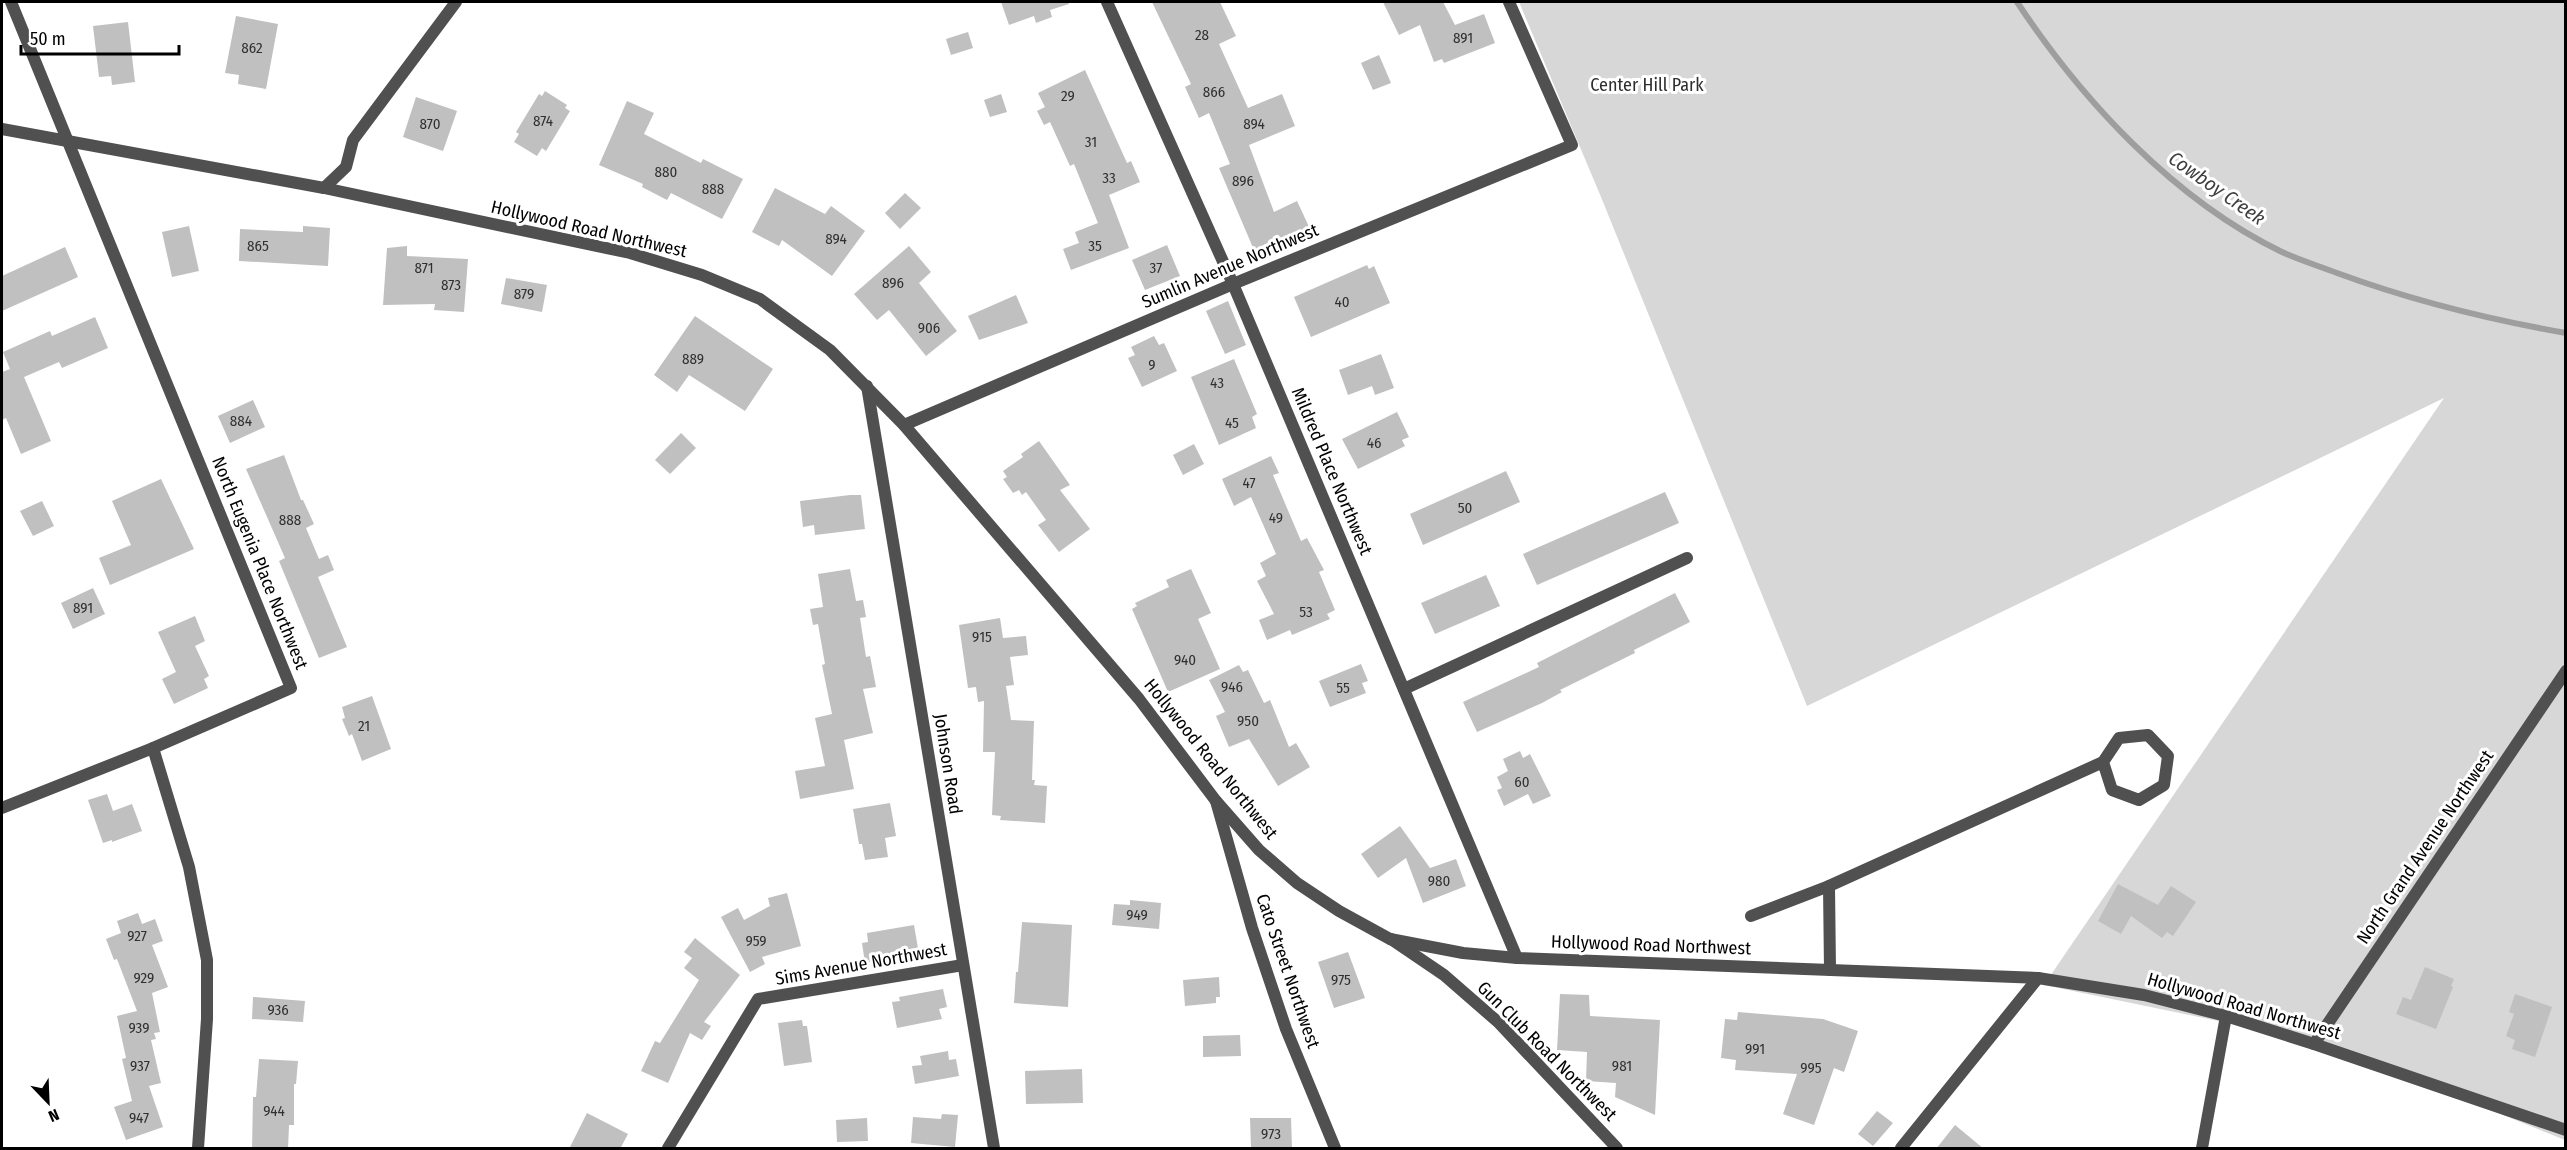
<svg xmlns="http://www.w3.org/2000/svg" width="2567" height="1150" font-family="'Fira Sans Condensed',sans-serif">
<rect width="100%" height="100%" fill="#fff"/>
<polygon fill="#d7d7d7" points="1519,2 2565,2 2565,1140 2325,1043 2044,985 2444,398 1807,706 1601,197"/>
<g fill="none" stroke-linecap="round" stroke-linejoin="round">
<path stroke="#9e9e9e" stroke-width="6" d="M 2017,2 C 2082,100 2174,200 2282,252 C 2299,260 2319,266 2337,273 C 2413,301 2486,319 2566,333"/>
</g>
<g fill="#c0c0c0">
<polygon points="1001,2 1068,2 1069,4 1050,10 1052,17 1036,23 1034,16 1009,25"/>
<polygon points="1152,2 1220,2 1236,36 1219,44 1248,108 1282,94 1295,126 1249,145 1274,212 1297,201 1311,231 1282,244 1281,241 1269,246 1268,243 1254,250 1219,168 1230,164 1209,113 1199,118 1185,87 1191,84"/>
<polygon points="1383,2 1443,2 1455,25 1484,14 1495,43 1444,63 1442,59 1434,62 1420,25 1399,35"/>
<polygon points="236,16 278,24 266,89 238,84 239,75 225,73"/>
<polygon points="128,22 135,82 112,85 111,76 99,77 93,26"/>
<polygon points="968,32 973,48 951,55 946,39"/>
<polygon points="1379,55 1391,83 1373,90 1361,63"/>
<polygon points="1085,70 1127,163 1131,161 1140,182 1109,195 1129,248 1071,270 1063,249 1079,243 1075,232 1098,223 1074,164 1070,166 1050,122 1044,125 1037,111 1045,107 1038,93"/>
<polygon points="545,91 567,105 565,108 570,111 546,151 542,148 537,156 514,142 519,134 516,132 539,94 542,96"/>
<polygon points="1001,94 1007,112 990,117 984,100"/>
<polygon points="416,97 457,111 443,151 403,137"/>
<polygon points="627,101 654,113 644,134 701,163 703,159 743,179 722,219 671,193 667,200 642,187 643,184 599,165"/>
<polygon points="775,188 825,214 831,206 865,231 832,276 782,240 779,246 752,232"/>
<polygon points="905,193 921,208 900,229 885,213"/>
<polygon points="189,226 199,271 172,277 162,232"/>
<polygon points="303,226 330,228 328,266 239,261 240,229 303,232"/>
<polygon points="1167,245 1180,276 1145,290 1132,260"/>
<polygon points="407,246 407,256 468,259 464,312 434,310 435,304 383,305 387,248"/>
<polygon points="909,246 931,272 919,283 957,331 926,356 889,310 877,320 854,294"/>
<polygon points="65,247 78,277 2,311 2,276"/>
<polygon points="1367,265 1369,269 1374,266 1390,303 1311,337 1294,297"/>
<polygon points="506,278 547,285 542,312 501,304"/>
<polygon points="1016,295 1028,323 979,340 968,316"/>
<polygon points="1228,301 1246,345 1225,354 1206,311"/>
<polygon points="695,316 773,369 745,411 689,375 677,392 654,375"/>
<polygon points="95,317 108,348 62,368 59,362 24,377 51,441 21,454 6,418 2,420 2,372 10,369 3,352 50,331 52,336"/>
<polygon points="1154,336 1159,345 1164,343 1177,371 1142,387 1128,358 1135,355 1131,347"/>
<polygon points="1381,354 1394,388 1375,395 1372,386 1348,395 1339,370"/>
<polygon points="1234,359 1257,414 1252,417 1256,428 1219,445 1191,377"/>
<polygon points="253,400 265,427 230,443 218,416"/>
<polygon points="1397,412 1409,437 1402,440 1405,446 1358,469 1342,439"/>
<polygon points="681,433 696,448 670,474 655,460"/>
<polygon points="1039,441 1070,485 1060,490 1090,529 1059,552 1038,525 1046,520 1026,492 1022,495 1019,490 1013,493 1003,479 1007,477 1003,471 1023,457 1021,454"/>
<polygon points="1194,444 1204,464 1183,475 1173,455"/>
<polygon points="284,455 301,500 303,500 314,524 306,528 319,559 328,555 334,570 318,577 347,647 319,658 279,561 285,558 246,469"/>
<polygon points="1271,456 1279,473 1273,475 1301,541 1307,538 1324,570 1319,572 1335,610 1327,614 1330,619 1292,635 1290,630 1267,640 1259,620 1274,614 1257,581 1266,576 1260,563 1276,554 1251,497 1234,506 1222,479"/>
<polygon points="1506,471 1520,502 1423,545 1410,514"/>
<polygon points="161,479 194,549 110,585 99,558 131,545 112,501"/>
<polygon points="1665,492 1679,523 1537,585 1523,554"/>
<polygon points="850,495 861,495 865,529 815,535 814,525 803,527 800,501"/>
<polygon points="42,501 54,526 33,536 20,511"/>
<polygon points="850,569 856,601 863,600 866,617 860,618 866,657 870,656 876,687 863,689 873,733 844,740 854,789 800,799 795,771 825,766 815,718 832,714 822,665 825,664 818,624 813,625 810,609 823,607 818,574"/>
<polygon points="1191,569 1211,613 1198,619 1220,669 1168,692 1132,609 1137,606 1135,603 1169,587 1166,580"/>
<polygon points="1486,575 1500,606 1435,634 1421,603"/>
<polygon points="93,588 105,614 73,629 61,603"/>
<polygon points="1675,593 1690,622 1634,650 1635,653 1560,690 1562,692 1542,703 1477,732 1463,702 1539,667 1537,663"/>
<polygon points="195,616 205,641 195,646 209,676 204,679 208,688 174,704 162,679 176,672 158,632"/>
<polygon points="1000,618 1003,638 1026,636 1028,655 1010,657 1014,685 1006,686 1011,720 1034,721 1032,780 1035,780 1034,785 1047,786 1045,823 1000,820 1001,816 992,815 995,752 983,752 984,701 978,702 976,687 968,688 959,625"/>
<polygon points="1361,664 1368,681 1362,683 1366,693 1330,707 1319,681"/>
<polygon points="1239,665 1243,672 1248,670 1264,703 1270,700 1289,747 1296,743 1310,767 1278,786 1249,739 1229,747 1216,716 1225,712 1209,680"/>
<polygon points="372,696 391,749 362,761 352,734 349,736 342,719 345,718 342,707"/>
<polygon points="1520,751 1523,758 1530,754 1551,796 1533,804 1528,794 1504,806 1497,790 1502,788 1497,777 1508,771 1503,759"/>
<polygon points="107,794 113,811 132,804 142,831 112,842 112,840 103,843 88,800"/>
<polygon points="890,803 896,836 885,838 888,857 865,860 862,844 859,844 853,809"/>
<polygon points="1400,826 1430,868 1456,859 1466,886 1423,903 1406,858 1378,878 1361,854"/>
<polygon points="2118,884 2158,905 2171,886 2196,902 2173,936 2167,932 2162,938 2131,916 2121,934 2098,921"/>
<polygon points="787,893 801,946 762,957 765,964 750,972 721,917 738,908 744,920 770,906 768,898"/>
<polygon points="1130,900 1161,903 1159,929 1112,925 1114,904 1130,905"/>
<polygon points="138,913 142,924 155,919 163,941 152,945 168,987 152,993 160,1032 154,1033 156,1039 151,1040 161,1083 149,1086 163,1127 126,1140 114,1107 132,1101 122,1059 126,1058 117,1016 137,1011 117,959 114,960 106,939 121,933 117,921"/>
<polygon points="1022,922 1072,925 1068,1007 1014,1003 1016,972 1018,972"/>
<polygon points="914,925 919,954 865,963 862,943 868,942 867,933"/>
<polygon points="695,938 740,975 704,1022 711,1026 702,1040 690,1033 668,1083 641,1071 655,1041 660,1043 699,980 684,968 692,958 684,952"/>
<polygon points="1348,952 1365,998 1334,1008 1318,962"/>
<polygon points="2425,967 2454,979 2451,986 2453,987 2436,1029 2396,1014 2403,997 2411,1000"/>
<polygon points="1219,977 1220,997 1216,997 1216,1003 1185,1006 1183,980"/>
<polygon points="943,989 947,1007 939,1009 942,1019 897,1028 892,1002 900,1001 899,997"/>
<polygon points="1560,994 1589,995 1590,1016 1660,1020 1655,1115 1615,1097 1616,1083 1586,1081 1587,1052 1557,1050"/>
<polygon points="2515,994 2552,1007 2535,1057 2512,1049 2515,1040 2506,1036 2514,1014 2509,1012"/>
<polygon points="253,997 305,1001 303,1022 252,1019"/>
<polygon points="1738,1012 1823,1019 1858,1031 1844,1072 1834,1068 1814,1125 1783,1114 1797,1074 1735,1070 1736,1060 1721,1058 1725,1019 1737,1020"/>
<polygon points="802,1020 803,1026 807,1026 812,1062 784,1066 778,1023"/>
<polygon points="1240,1035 1241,1056 1203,1057 1203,1036"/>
<polygon points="948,1051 949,1060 956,1059 959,1076 915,1084 912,1066 922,1065 920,1056"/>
<polygon points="259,1059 298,1061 296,1084 294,1084 294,1125 289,1125 288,1149 252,1149 253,1097 256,1097"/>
<polygon points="1082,1069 1083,1103 1026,1104 1025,1071"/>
<polygon points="1877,1111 1893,1123 1873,1146 1858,1134"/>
<polygon points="587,1113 628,1134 620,1149 569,1149"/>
<polygon points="942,1114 958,1115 955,1147 911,1143 913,1117 941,1119"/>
<polygon points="867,1118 868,1141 837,1142 836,1120"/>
<polygon points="1250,1118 1291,1118 1292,1148 1251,1148"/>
<polygon points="1955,1125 1984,1149 1936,1149"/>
</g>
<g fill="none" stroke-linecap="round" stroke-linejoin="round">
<g stroke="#505050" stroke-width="12">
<polyline points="1107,2 1233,284 1517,958"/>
<polyline points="324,188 346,167 353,140 456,2"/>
<polyline points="904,425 1233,284 1572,145 1509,2"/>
<polyline points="1404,689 1687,558"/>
<polyline points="153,748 189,867 207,960 207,1019 198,1148"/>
<polyline points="1216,801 1252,928 1286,1029 1335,1148"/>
<polyline points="2,808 153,748 291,688 11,2"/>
<polyline points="1751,916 1829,886"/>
<polyline points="1391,939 1444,975 1498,1022 1617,1148"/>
<polyline points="1830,970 1829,886 2103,762 2119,738 2148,735 2168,756 2164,785 2139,800 2112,790 2103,762"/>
<polyline points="2314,1044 2566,671"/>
<polyline points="668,1148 758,999 963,965"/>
<polyline points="1901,1148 2038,978"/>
<polyline points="2202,1148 2226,1016"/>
</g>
<g stroke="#505050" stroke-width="12">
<polyline points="2,129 324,188 630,253 702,275 760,299 830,350 904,425 1139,699 1216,801 1259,850 1297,883 1339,911 1390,939 1463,953 1517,958 2038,978 2144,995 2226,1016 2314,1044 2566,1130"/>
<polyline points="867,386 994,1148"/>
</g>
</g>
<g text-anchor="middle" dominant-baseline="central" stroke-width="6" stroke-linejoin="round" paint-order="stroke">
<g font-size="15" fill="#303030">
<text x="1202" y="35">28</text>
<text x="1463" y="38">891</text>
<text x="252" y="48">862</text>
<text x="1214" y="92">866</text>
<text x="1068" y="96">29</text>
<text x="543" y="121">874</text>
<text x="430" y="124">870</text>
<text x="1254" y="124">894</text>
<text x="1091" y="142">31</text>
<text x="666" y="172">880</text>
<text x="1109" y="178">33</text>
<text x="1243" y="181">896</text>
<text x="713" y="189">888</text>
<text x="836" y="239">894</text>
<text x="258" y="246">865</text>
<text x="1095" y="246">35</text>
<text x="424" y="268">871</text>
<text x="1156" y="268">37</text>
<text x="893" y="283">896</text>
<text x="451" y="285">873</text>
<text x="524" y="294">879</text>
<text x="1342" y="302">40</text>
<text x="929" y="328">906</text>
<text x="693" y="359">889</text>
<text x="1152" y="365">9</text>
<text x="1217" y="383">43</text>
<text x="241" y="421">884</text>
<text x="1232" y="423">45</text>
<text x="1374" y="443">46</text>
<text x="1249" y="483">47</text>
<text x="1465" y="508">50</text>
<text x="1276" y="518">49</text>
<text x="290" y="520">888</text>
<text x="83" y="608">891</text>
<text x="1306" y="612">53</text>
<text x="982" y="637">915</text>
<text x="1185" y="660">940</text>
<text x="1232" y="687">946</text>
<text x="1343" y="688">55</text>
<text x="1248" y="721">950</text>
<text x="364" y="726">21</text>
<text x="1522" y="782">60</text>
<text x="1439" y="881">980</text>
<text x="1137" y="915">949</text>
<text x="137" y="936">927</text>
<text x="756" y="941">959</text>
<text x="144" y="978">929</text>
<text x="1341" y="980">975</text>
<text x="278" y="1010">936</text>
<text x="139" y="1028">939</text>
<text x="1755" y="1049">991</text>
<text x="140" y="1066">937</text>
<text x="1622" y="1066">981</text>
<text x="1811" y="1068">995</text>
<text x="274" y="1111">944</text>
<text x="139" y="1118">947</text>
<text x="1271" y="1134">973</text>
</g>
<g font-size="18" fill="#2e2e2e" stroke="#fff">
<text x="1647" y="85">Center Hill Park</text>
</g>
<g font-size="18" fill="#000" stroke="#fff">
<text transform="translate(589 229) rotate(13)">Hollywood Road Northwest</text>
<text transform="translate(1230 266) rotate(-23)">Sumlin Avenue Northwest</text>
<text transform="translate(1332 471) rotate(67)">Mildred Place Northwest</text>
<text transform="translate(260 563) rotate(68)">North Eugenia Place Northwest</text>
<text transform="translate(1211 759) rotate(51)">Hollywood Road Northwest</text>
<text transform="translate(948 764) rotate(81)">Johnson Road</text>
<text transform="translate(2425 847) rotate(-56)">North Grand Avenue Northwest</text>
<text transform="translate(1651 945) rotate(2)">Hollywood Road Northwest</text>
<text transform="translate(861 964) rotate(-10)">Sims Avenue Northwest</text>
<text transform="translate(1288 971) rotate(71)">Cato Street Northwest</text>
<text transform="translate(2244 1006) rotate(16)">Hollywood Road Northwest</text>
<text transform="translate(1547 1051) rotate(45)">Gun Club Road Northwest</text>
</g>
<g font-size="20" font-style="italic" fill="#3f3f3f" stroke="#fff">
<text transform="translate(2217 188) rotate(35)">Cowboy Creek</text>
</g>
</g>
<rect width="2567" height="1150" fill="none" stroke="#000000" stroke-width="6"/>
<g transform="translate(48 1102) rotate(157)" stroke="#ffffff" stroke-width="4.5" paint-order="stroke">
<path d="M0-4.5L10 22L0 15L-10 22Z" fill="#000000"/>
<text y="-9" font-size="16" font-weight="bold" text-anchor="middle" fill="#000000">N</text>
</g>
<path d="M21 45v9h158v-9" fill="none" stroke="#000000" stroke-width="3"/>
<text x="30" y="45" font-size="18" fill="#000000" stroke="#ffffff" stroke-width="4.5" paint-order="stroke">50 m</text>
</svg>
